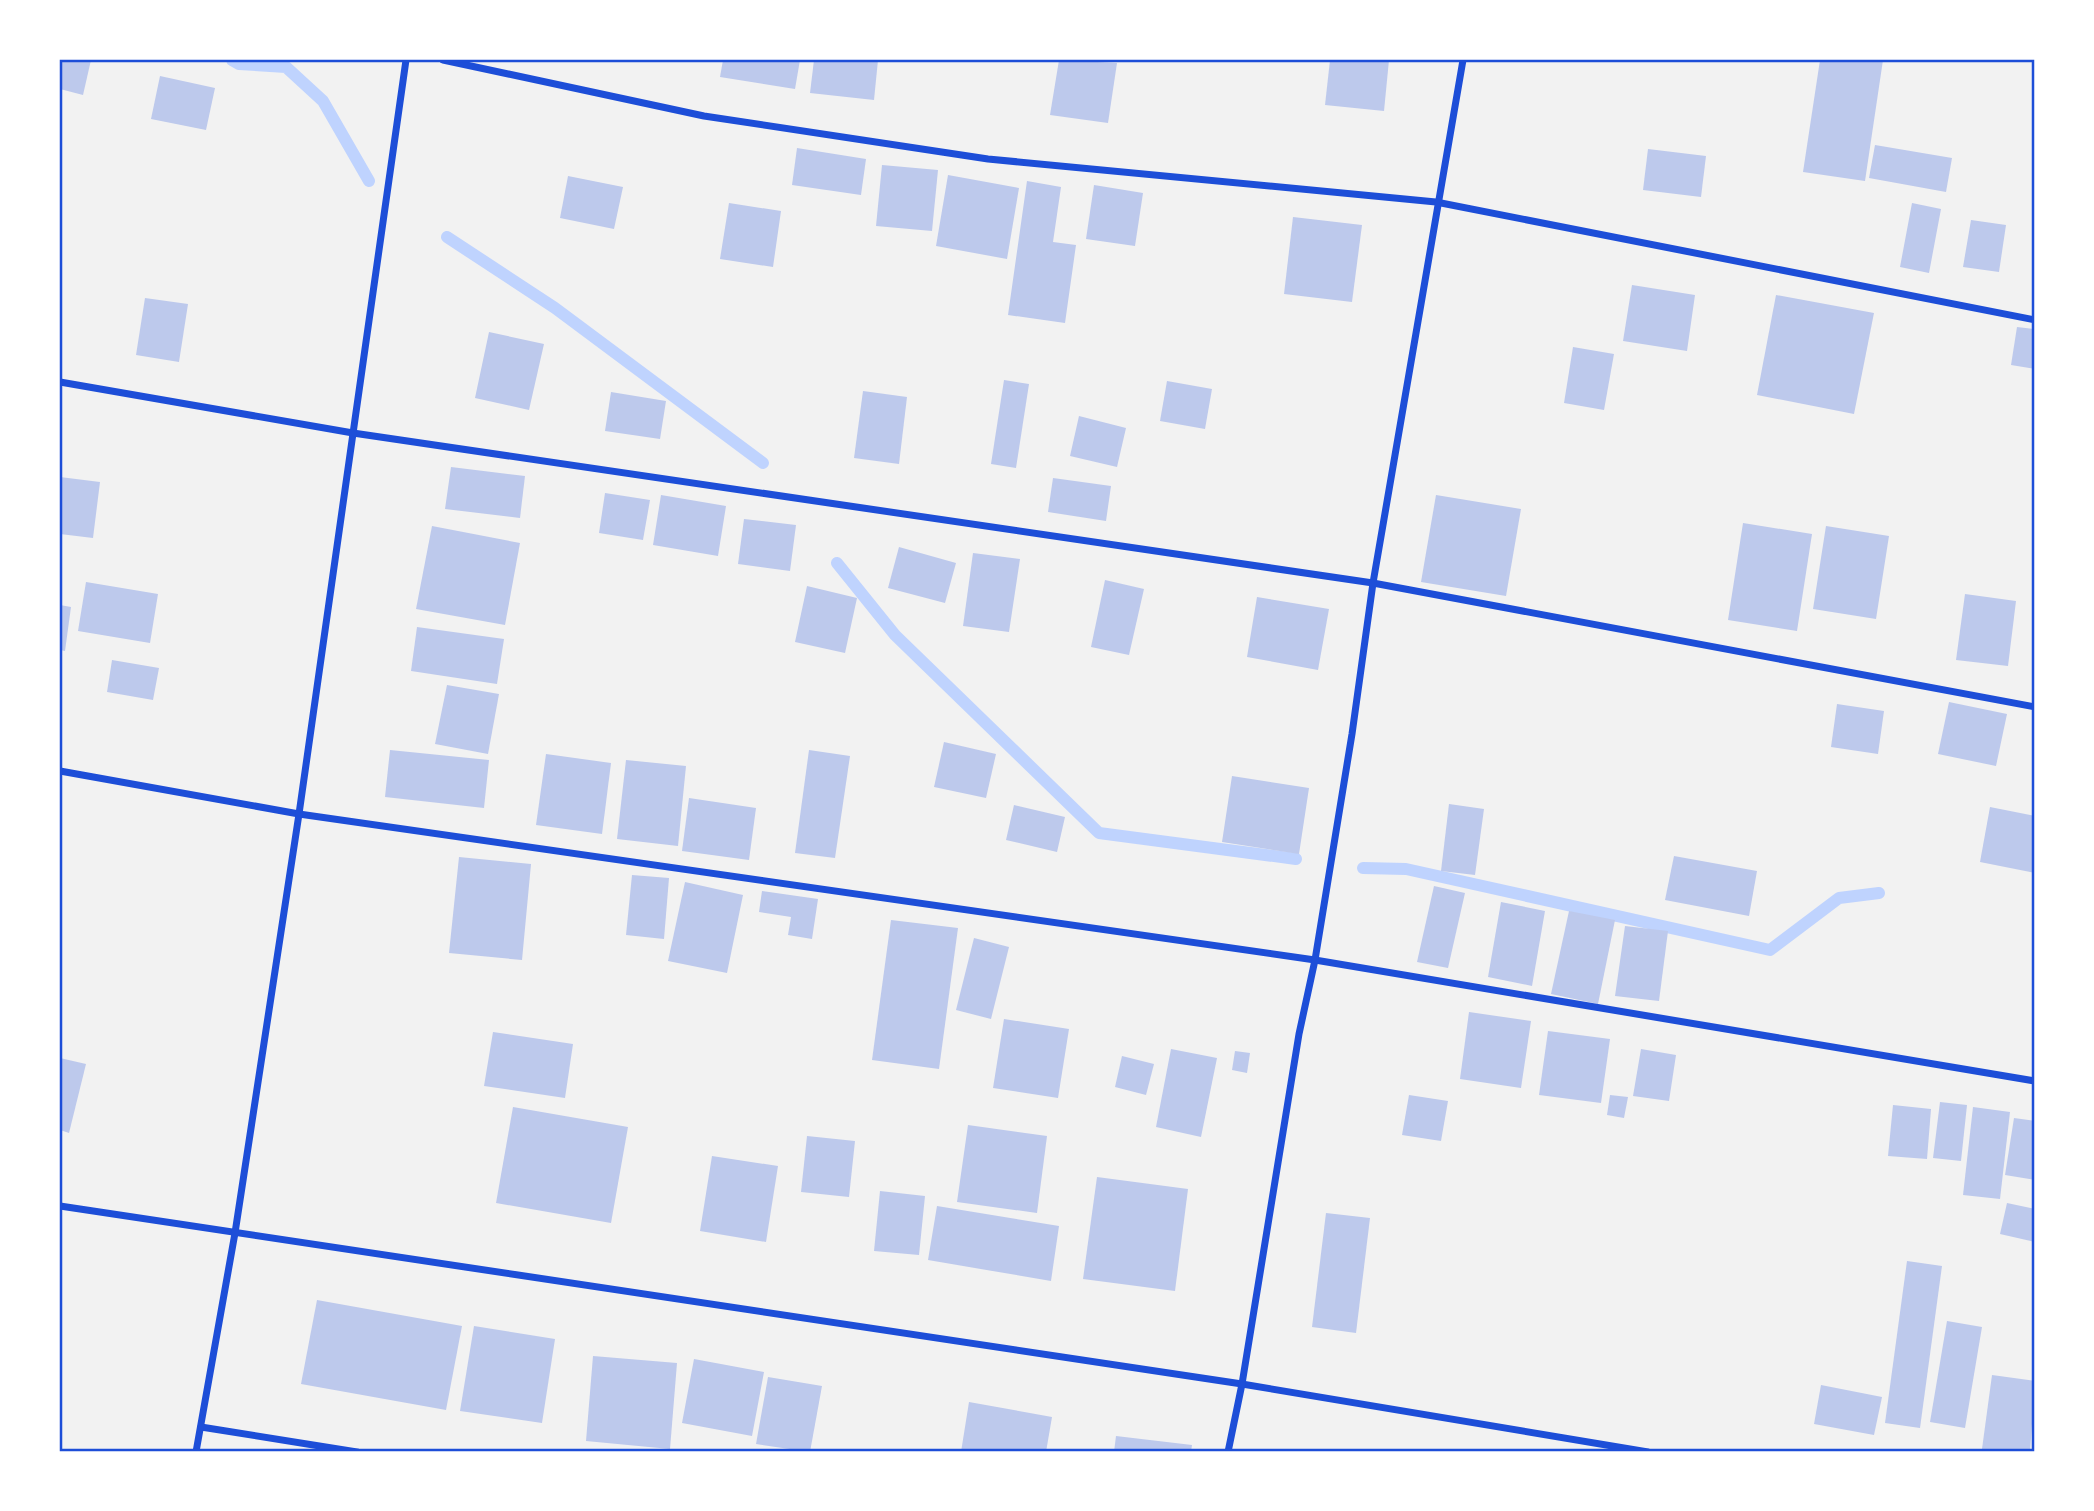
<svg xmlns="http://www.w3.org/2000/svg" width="2094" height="1511" font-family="Spectral,serif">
<rect width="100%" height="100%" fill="#f2f2f2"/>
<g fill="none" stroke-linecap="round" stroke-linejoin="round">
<g stroke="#bfd3fe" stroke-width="12">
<polyline points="232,60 239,64 286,67 323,101 369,181"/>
<polyline points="447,237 555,308 763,463"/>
<polyline points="837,563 895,635 1099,833 1296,859"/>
<polyline points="1363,868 1406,869 1770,950 1839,898 1879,893"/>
</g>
</g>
<g fill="#bdc9ec">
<polygon points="60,60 91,60 83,95 60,89"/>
<polygon points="723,60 800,60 795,89 720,77"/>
<polygon points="814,60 878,60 874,100 810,93"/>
<polygon points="1059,60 1117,63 1108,123 1050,115"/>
<polygon points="1330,60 1389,60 1384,111 1325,105"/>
<polygon points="1820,60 1883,60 1865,181 1803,172"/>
<polygon points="160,76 215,88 206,130 151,119"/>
<polygon points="1875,145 1952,158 1946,192 1869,178"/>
<polygon points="797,148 866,159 861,195 792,185"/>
<polygon points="1648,149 1706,156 1701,197 1643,190"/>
<polygon points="882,165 938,170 932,231 876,226"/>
<polygon points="948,175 1019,188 1007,259 936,246"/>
<polygon points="568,176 623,187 614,229 560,218"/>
<polygon points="1027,181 1061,187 1053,242 1076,245 1065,323 1008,315"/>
<polygon points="1094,185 1143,193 1135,246 1086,239"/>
<polygon points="729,203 781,211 773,267 720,259"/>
<polygon points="1912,203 1941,209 1929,273 1900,267"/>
<polygon points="1293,217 1362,225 1352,302 1284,294"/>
<polygon points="1971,220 2006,225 1999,272 1963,267"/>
<polygon points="1632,285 1695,295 1687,351 1623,341"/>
<polygon points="1776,295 1874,313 1854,414 1757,395"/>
<polygon points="145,298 188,304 179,362 136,355"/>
<polygon points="2017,327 2035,329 2035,369 2011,365"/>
<polygon points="489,332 544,344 529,410 475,398"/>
<polygon points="1573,347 1614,354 1604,410 1564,403"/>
<polygon points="1004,380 1029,384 1016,468 991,464"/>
<polygon points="1167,381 1212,389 1205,429 1160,421"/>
<polygon points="863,391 907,397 899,464 854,458"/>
<polygon points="611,392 666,401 660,439 605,431"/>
<polygon points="1079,416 1126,428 1117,467 1070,456"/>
<polygon points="451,467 525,476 520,518 445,509"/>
<polygon points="60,477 100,482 93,538 60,534"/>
<polygon points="1053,478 1111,486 1106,521 1048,512"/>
<polygon points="605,493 650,500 643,540 599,533"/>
<polygon points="661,495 726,506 718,556 653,545"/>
<polygon points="1436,495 1521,509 1506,596 1421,582"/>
<polygon points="744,519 796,525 790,571 738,564"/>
<polygon points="1743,523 1812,534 1797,631 1728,620"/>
<polygon points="432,526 520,543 505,625 416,609"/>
<polygon points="1826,526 1889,536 1876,619 1813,609"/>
<polygon points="899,547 956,563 945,603 888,588"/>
<polygon points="973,553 1020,559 1009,632 963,626"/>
<polygon points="1105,580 1144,589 1129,655 1091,647"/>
<polygon points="86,582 158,594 150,643 78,631"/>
<polygon points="807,586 857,598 845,653 795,642"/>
<polygon points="1965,594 2016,601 2008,666 1956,660"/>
<polygon points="1257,597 1329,609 1318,670 1247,657"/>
<polygon points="60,605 71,607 65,651 60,650"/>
<polygon points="417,627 504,639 497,684 411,671"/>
<polygon points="112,660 159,668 153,700 107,692"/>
<polygon points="447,685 499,694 488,754 435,744"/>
<polygon points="1949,702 2007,714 1996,766 1938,754"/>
<polygon points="1837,704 1884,711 1878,754 1831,747"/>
<polygon points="944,742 996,754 986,798 934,787"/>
<polygon points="390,750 489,760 484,808 385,797"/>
<polygon points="809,750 850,756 835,858 795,853"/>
<polygon points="546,754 611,763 602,834 536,825"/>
<polygon points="626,760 686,766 678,846 617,839"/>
<polygon points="1232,776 1309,788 1299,854 1222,842"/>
<polygon points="689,798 756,808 749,860 682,851"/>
<polygon points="1449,804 1484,809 1475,875 1441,871"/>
<polygon points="1014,805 1065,817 1057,852 1006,840"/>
<polygon points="1990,807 2035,816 2035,873 1980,862"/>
<polygon points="1674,856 1757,871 1749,916 1665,900"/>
<polygon points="459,857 531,864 522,960 449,953"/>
<polygon points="632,875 669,878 664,939 626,935"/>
<polygon points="685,882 743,895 727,973 668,961"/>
<polygon points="1434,886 1465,893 1448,968 1417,962"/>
<polygon points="762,891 818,899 812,939 788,935 791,917 759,912"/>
<polygon points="1501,902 1545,911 1532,986 1488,977"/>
<polygon points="1569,911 1615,920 1598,1004 1551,994"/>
<polygon points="891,920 958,928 939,1069 872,1060"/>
<polygon points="1625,926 1668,931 1659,1001 1615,996"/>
<polygon points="974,938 1009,947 991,1019 956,1010"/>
<polygon points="1469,1012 1531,1021 1521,1088 1460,1079"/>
<polygon points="1004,1019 1069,1029 1058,1098 993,1088"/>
<polygon points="1548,1031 1610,1039 1601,1103 1539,1095"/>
<polygon points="493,1032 573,1044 565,1098 484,1086"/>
<polygon points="1171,1049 1217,1058 1201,1137 1156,1127"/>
<polygon points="1641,1049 1676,1055 1669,1101 1633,1096"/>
<polygon points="1235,1051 1250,1053 1247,1073 1232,1070"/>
<polygon points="1122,1056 1154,1064 1146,1095 1115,1087"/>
<polygon points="60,1058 86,1064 69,1133 60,1130"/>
<polygon points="1409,1095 1448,1101 1441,1141 1402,1135"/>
<polygon points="1610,1095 1628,1097 1624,1118 1607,1115"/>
<polygon points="1940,1102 1967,1105 1961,1161 1933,1158"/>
<polygon points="1893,1105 1931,1109 1927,1159 1888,1156"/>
<polygon points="513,1107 628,1127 611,1223 496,1203"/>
<polygon points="1973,1107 2010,1112 2000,1199 1963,1195"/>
<polygon points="2014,1118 2035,1121 2035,1180 2005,1175"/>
<polygon points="968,1125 1047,1136 1037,1213 957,1202"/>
<polygon points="807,1136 855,1141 849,1197 801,1192"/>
<polygon points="712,1156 778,1166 766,1242 700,1231"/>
<polygon points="1097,1177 1188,1189 1175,1291 1083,1279"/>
<polygon points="880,1191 925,1196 919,1255 874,1251"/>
<polygon points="2007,1203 2035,1209 2035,1242 2000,1234"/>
<polygon points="937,1206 1059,1226 1051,1281 928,1260"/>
<polygon points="1326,1213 1370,1218 1356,1333 1312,1327"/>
<polygon points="1907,1261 1942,1266 1920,1428 1885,1423"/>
<polygon points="317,1300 462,1326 446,1410 301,1384"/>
<polygon points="1947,1321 1982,1327 1965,1428 1930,1422"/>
<polygon points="474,1326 555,1339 542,1423 460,1411"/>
<polygon points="593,1356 677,1363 670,1449 586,1441"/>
<polygon points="694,1359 764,1372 752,1436 682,1423"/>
<polygon points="1992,1375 2035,1381 2030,1452 1982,1449"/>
<polygon points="768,1377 822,1386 810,1452 756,1444"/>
<polygon points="1821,1385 1882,1397 1874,1435 1814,1424"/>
<polygon points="969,1402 1052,1417 1046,1452 961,1452"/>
<polygon points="1116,1436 1192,1445 1191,1452 1114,1452"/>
</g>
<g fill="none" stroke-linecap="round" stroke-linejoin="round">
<g stroke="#1d4ed8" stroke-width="7">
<polyline points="443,60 704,116 988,159 1436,202 2035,320"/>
<polyline points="60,382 353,433 1373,583 2035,707"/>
<polyline points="60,771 299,814 1315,960 2035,1081"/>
<polyline points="60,1206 1242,1384 1648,1452"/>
<polyline points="201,1427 357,1452"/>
<polyline points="196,1452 235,1233 299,814 406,60"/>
<polyline points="1228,1452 1242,1384 1299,1034 1315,960 1352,734 1373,583 1463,60"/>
</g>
</g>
<rect width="2094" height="1511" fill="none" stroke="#ffffff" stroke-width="122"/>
<rect x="61" y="61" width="1972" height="1389" fill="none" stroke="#1d4ed8" stroke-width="2.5"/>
</svg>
